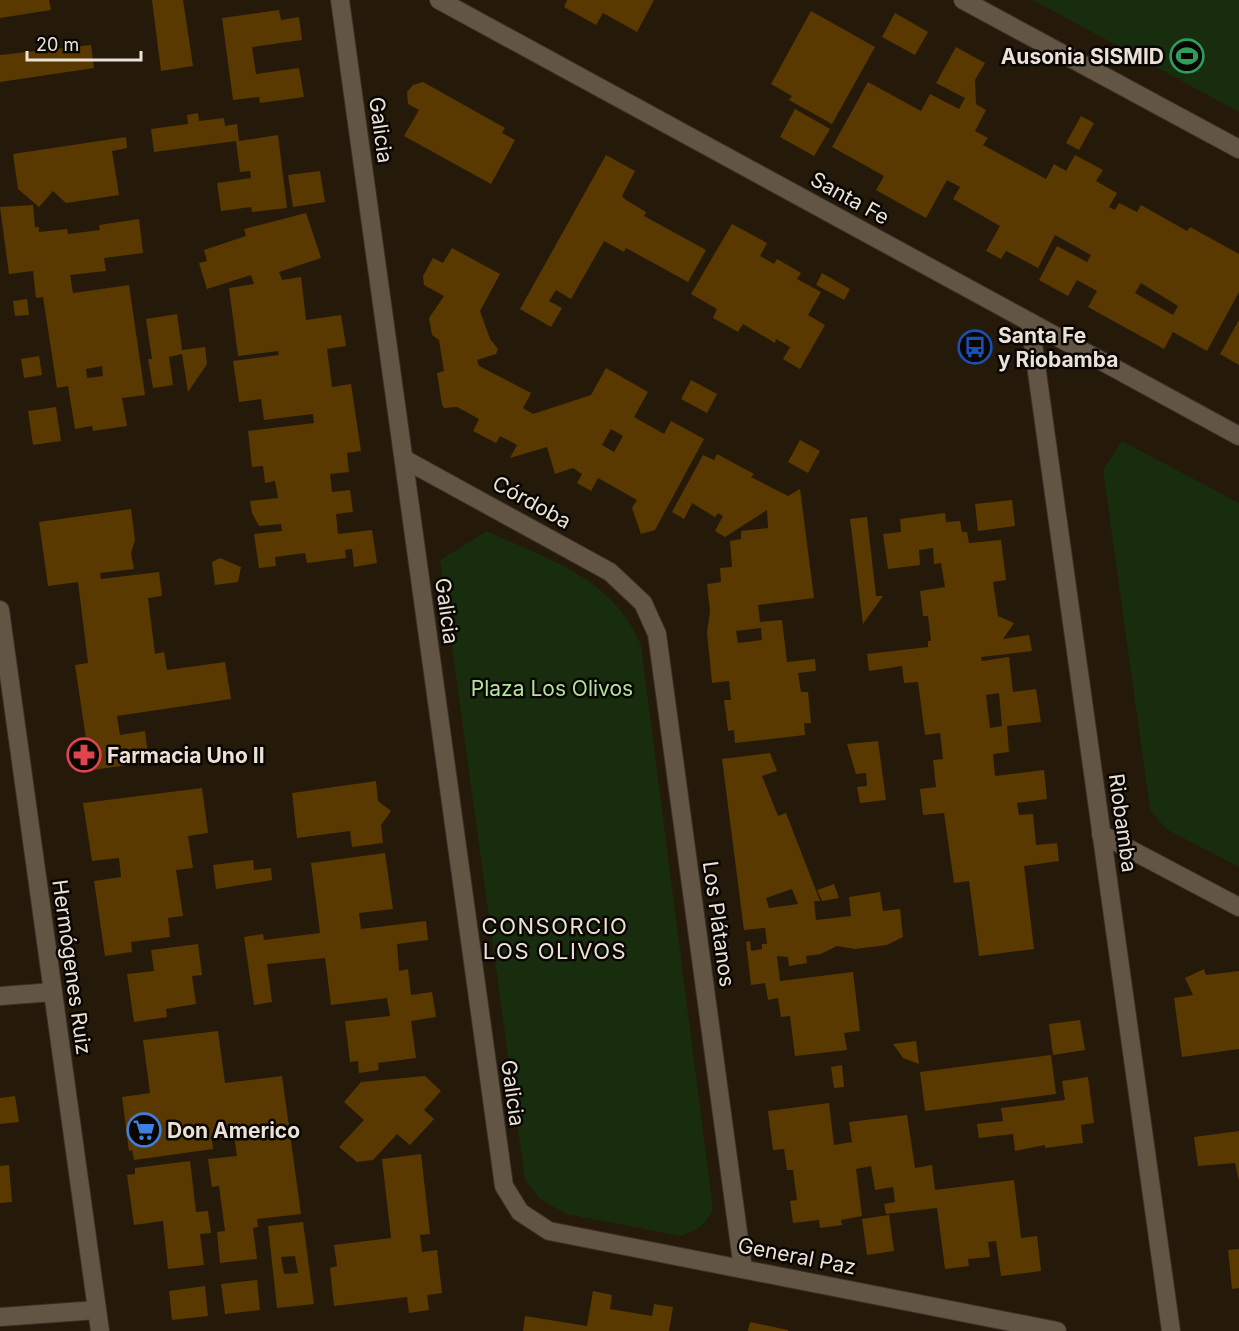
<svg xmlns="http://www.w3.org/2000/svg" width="1239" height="1331" font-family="Inter,sans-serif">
<rect width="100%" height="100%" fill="#251909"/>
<g fill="#182c0e">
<polygon points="1033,0 1239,0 1239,112"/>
<polygon points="1122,441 1239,503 1239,867 1166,829 1150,809 1103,470"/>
<path d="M 487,531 C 550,561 613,577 641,645 L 713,1209 C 707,1225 696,1231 681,1236 L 566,1214 L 540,1199 L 525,1180 L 440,560 Z"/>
</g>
<g fill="#593900" fill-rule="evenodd">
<polygon points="0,0 49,0 51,10 0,18"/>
<polygon points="152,0 183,0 193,66 161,71"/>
<polygon points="567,0 654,0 637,32 603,13 596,25 564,7"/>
<polygon points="279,10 281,20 299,17 302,40 252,47 256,74 299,68 304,97 260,103 259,97 233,100 222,18"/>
<polygon points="811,11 875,47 832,124 789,100 792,96 771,84"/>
<polygon points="895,13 928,32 915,55 882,37"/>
<polygon points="91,45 94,68 0,82 0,55"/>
<path d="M 956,47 L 985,63 L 975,80 L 976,104 L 986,110 L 975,131 L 988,138 L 983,145 L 1046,179 L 1054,164 L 1066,171 L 1075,155 L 1103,170 L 1096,181 L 1117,193 L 1109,207 L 1115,210 L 1119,203 L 1137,212 L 1141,205 L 1187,231 L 1190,227 L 1239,254 L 1239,292 L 1207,351 L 1173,332 L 1164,349 L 1088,307 L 1097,291 L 1077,280 L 1068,296 L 1039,280 L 1057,246 L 1087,262 L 1091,255 L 1055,235 L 1038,268 L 1006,251 L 1001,259 L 986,251 L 1000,226 L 953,199 L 960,187 L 947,180 L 926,218 L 876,190 L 884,176 L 832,147 L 868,82 L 921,111 L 930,94 L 959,109 L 965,98 L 936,83 ZM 1141,283 L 1178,306 L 1173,315 L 1135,293 Z"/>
<polygon points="423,82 505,128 502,133 515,140 491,184 404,136 419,110 408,104 407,92 413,85"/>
<polygon points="795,109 830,129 814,156 780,137"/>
<polygon points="198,113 199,121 224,118 225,126 237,124 239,141 278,135 287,208 252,212 251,207 221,211 217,183 251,178 250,171 240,172 236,141 154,152 151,129 188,124 187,115"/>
<polygon points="1081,116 1094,123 1079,150 1066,143"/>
<polygon points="126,137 127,148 112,151 119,195 66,203 53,191 39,207 18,189 13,154"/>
<polygon points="606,155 635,171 622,196 626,200 646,212 644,216 706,250 688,282 626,248 624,252 604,241 571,299 556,290 549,301 562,308 551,327 520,309"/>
<polygon points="320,171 325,202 293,207 288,175"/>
<path d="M 33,205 L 35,227 L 39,227 L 39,232 L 67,229 L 68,234 L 100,230 L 99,225 L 139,219 L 143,253 L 104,258 L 106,271 L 70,275 L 73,293 L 129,285 L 145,395 L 122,398 L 127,426 L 93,431 L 92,426 L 75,429 L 68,386 L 57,388 L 43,297 L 36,298 L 33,271 L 9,274 L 0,207 ZM 102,366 L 103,376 L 87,378 L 86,369 Z"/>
<polygon points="306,213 321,258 279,272 282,280 301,277 306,320 341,315 346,346 327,349 332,387 351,384 361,451 347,453 349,472 330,474 332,492 350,490 353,512 336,514 338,534 372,530 377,563 354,567 352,549 345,550 346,558 307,563 305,553 275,557 276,566 259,568 254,534 282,531 281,524 259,526 252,513 250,501 278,498 275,481 265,483 263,466 252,467 248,431 314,423 313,414 264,420 261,399 239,402 233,361 279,355 278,351 238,356 229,288 254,284 251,275 207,289 199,263 207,261 204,250 246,236 244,229"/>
<polygon points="732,224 767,243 760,256 774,264 777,259 801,273 797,279 821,292 808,315 825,325 800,369 783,359 790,347 776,339 775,343 743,324 738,332 713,318 717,309 691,294"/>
<path d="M 452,248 L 500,274 L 480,311 L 490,339 L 498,349 L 496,354 L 477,360 L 479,366 L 531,393 L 523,408 L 533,414 L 591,395 L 606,368 L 648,392 L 634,417 L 664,434 L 671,421 L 704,439 L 655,530 L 641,534 L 632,508 L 637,500 L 598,478 L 591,491 L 577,483 L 582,474 L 573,468 L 555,474 L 547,447 L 510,458 L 517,445 L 500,436 L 496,443 L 473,431 L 479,419 L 457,407 L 444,408 L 442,405 L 437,373 L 444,371 L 439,340 L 432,335 L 429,318 L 444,296 L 424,285 L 423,276 L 433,258 L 443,263 ZM 611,429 L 623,436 L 614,452 L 602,445 Z"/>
<polygon points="822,273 850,289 844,300 816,285"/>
<polygon points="27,299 29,315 15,316 13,301"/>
<polygon points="177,314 182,350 205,347 207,364 188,392 182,354 169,357 173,385 153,388 148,359 152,359 146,319"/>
<polygon points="1239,320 1239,365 1220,354"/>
<polygon points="39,356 42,375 24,378 21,359"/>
<polygon points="691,380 717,394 707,413 681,399"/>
<polygon points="56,407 61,441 33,445 28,411"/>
<polygon points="800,440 820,451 808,473 788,462"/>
<path d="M 717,454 L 754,474 L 751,477 L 788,496 L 800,489 L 814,598 L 758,605 L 760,622 L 782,620 L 787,662 L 815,659 L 816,671 L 798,673 L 801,692 L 808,692 L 811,723 L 804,723 L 805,735 L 735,743 L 734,730 L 728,731 L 724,700 L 731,700 L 729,681 L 712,683 L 707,632 L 710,611 L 707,584 L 721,582 L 720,568 L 732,567 L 730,541 L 741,539 L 741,531 L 768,528 L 767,510 L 725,537 L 715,531 L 723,516 L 718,513 L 715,517 L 692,503 L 684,519 L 672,512 L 703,455 L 714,460 ZM 761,628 L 762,640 L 738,643 L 736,631 Z"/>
<polygon points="1012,500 1015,526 978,531 975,504"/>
<polygon points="131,509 135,540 131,553 134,569 100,573 101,579 159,572 162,596 148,598 155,654 164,652 167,670 225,662 231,699 117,716 120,735 145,731 149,762 79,772 75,741 86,739 75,665 88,663 78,582 48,586 39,522"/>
<path d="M 945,513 L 946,522 L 960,521 L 962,532 L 967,532 L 969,543 L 1001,540 L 1006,580 L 993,582 L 998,616 L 1014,623 L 1003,639 L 1029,635 L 1032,651 L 981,657 L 982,661 L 1009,657 L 1013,692 L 1036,689 L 1041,722 L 1007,726 L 1009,752 L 993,754 L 995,776 L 1044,770 L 1047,799 L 1017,803 L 1019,815 L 1033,814 L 1036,845 L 1057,843 L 1059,861 L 1024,866 L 1034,949 L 979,956 L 969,881 L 954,883 L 944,813 L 923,815 L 920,789 L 936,787 L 933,760 L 943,759 L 940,733 L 925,735 L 918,682 L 904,683 L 902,666 L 869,671 L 867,654 L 928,647 L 928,641 L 931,641 L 928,616 L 923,616 L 920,591 L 945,587 L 941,563 L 934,564 L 933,548 L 919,550 L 920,565 L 888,569 L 883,534 L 901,532 L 900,519 ZM 999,693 L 1002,726 L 990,728 L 986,695 Z"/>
<polygon points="867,517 876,596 883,596 863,624 850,519"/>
<polygon points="220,558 241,567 238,582 215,585 212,562"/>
<polygon points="878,741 886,800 860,803 857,787 867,786 866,773 856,774 847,744"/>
<path d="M 770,753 L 777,771 L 762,776 L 778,816 L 786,813 L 820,901 L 814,901 L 816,920 L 851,916 L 849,897 L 880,892 L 883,911 L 900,909 L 903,937 L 887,945 L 855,949 L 837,946 L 821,954 L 806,956 L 807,963 L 789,966 L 788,957 L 777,956 L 780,981 L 853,972 L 860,1031 L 844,1033 L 847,1050 L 795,1056 L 790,1016 L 781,1017 L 778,998 L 768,1000 L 765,983 L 751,985 L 746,942 L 750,941 L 751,951 L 762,949 L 762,944 L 767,944 L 765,928 L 744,930 L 722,759 ZM 792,889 L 798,904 L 769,908 L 766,898 Z"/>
<polygon points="376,781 378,801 391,811 381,825 383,843 352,847 350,831 297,838 292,793"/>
<polygon points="202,788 208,833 188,836 193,868 176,870 183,916 168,918 170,937 131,942 132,952 105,956 94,881 121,877 119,858 92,861 83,803"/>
<polygon points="385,853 393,909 359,913 361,929 426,921 428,940 397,944 399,971 408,969 411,995 432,992 436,1017 411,1021 416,1058 378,1063 379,1070 359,1073 358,1061 350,1062 345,1021 390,1016 387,998 331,1005 325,958 267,964 272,1002 254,1005 244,937 263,934 264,940 320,933 311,863"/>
<polygon points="253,860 254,870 271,868 272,880 216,889 213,865"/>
<polygon points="834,884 839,898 822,901 817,890"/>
<polygon points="198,944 202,975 192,976 196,1004 166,1009 167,1017 134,1022 127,974 154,971 151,950"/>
<polygon points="1204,969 1206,975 1239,971 1239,1049 1182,1057 1174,998 1193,995 1185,978"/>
<polygon points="1080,1020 1085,1050 1053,1055 1049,1024"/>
<polygon points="218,1031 225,1083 282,1076 301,1214 257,1219 258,1227 253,1228 257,1259 220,1263 217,1232 225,1231 219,1186 212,1187 208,1159 237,1156 234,1136 212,1139 213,1149 134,1160 132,1150 129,1151 122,1097 150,1093 143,1040"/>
<polygon points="916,1041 919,1064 903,1058 893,1044"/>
<polygon points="1051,1055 1056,1094 925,1111 920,1072"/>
<polygon points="842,1065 844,1087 834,1088 831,1067"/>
<polygon points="425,1076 441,1091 424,1110 434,1119 410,1145 397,1134 373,1160 357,1162 339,1147 364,1120 344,1102 361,1082"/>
<polygon points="1088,1077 1094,1123 1081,1125 1083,1143 1045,1148 1045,1145 1015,1151 1013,1134 979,1138 977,1124 1003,1121 1001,1108 1065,1100 1062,1081"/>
<polygon points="15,1096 19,1122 0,1124 0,1098"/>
<polygon points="829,1103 834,1145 852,1142 849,1122 907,1115 915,1168 932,1165 935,1190 1014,1180 1021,1238 1037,1236 1041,1271 1001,1276 996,1241 988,1242 990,1257 968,1259 969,1266 945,1269 937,1208 886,1214 884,1204 895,1202 893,1187 875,1190 871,1166 856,1169 862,1216 841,1220 842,1225 820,1228 819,1220 793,1223 790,1201 797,1200 793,1170 787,1170 784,1149 773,1150 768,1111"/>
<polygon points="1239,1131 1239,1181 1235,1163 1198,1166 1194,1137"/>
<polygon points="421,1154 430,1234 420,1235 422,1252 437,1250 442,1293 427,1295 429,1310 409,1313 407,1297 334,1306 330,1268 337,1266 334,1245 391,1238 382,1159"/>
<polygon points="190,1161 196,1212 208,1211 211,1233 200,1234 204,1265 168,1269 163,1221 134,1225 127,1175 135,1174 135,1168"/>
<polygon points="9,1165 12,1202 0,1203 0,1166"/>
<polygon points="889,1215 894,1251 867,1255 862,1219"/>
<path d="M 303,1222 L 314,1304 L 277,1308 L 268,1226 ZM 295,1256 L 298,1273 L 284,1274 L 281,1257 Z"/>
<polygon points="1239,1249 1239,1288 1232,1289 1228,1250"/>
<polygon points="257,1280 260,1310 225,1314 221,1284"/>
<polygon points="205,1286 208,1316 172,1320 169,1291"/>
<polygon points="593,1291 612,1295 610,1309 652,1316 654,1304 673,1307 669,1331 523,1331 525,1316 587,1326"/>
<polygon points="750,1322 788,1330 788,1331 748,1331"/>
</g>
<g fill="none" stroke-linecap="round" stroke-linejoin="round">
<defs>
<g id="minor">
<polyline points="340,0 504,1186 520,1212 549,1231 1057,1331"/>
<polyline points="439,0 1239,436"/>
<polyline points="963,0 1239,149"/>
<polyline points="1030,322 1171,1331"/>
<polyline points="404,459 610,572 643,603 657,634 743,1269"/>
<polyline points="1101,834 1239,907"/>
<polyline points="0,996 53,992"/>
<polyline points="0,1317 97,1310"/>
</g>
<polyline id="tertiary" points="0,610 100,1331"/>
</defs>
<use href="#minor" stroke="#3a312b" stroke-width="20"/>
<use href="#tertiary" stroke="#3a312b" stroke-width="20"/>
<use href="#minor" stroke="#635543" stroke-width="18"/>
<use href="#tertiary" stroke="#635543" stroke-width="18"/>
</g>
<defs>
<symbol id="stadium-ring" viewBox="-11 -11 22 22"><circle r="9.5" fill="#0a0602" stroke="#2e9e5b" stroke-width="1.5"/><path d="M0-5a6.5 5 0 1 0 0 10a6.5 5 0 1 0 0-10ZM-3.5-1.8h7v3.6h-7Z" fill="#2e9e5b"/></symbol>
<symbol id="bus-ring" viewBox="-11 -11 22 22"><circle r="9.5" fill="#0a0602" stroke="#1a4fb4" stroke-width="1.5"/><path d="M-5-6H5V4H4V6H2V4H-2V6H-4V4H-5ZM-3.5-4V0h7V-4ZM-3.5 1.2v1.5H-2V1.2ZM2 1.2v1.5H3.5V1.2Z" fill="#1a4fb4"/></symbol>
<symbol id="pharmacy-ring" viewBox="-11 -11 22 22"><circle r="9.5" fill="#0a0602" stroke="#e0444e" stroke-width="1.5"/><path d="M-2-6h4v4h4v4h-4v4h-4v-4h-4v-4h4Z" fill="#e0444e"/></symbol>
<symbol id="supermarket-ring" viewBox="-11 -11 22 22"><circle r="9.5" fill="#0a0602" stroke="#3f7fe0" stroke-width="1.5"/><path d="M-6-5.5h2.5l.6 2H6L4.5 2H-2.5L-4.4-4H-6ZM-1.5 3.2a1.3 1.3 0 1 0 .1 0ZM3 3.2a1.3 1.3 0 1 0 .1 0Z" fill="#3f7fe0"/></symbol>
</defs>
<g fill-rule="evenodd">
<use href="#stadium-ring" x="1168" y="37" width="38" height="38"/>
<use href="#bus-ring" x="956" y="328" width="38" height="38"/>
<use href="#pharmacy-ring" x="65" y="736" width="38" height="38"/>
<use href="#supermarket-ring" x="125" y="1111" width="38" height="38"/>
</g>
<g text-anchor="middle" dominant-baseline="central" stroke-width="5" stroke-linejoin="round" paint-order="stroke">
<g font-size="21" font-weight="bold" fill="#eae2d8" stroke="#0a0602" text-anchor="start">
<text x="1164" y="56" text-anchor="end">Ausonia SISMID</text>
<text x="998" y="335">Santa Fe<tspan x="998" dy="24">y Riobamba</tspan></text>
<text x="107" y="755">Farmacia Uno II</text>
<text x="167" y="1130">Don Americo</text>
</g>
<g font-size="21" fill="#eae2d8" stroke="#0a0602">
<text transform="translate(381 130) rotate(82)">Galicia</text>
<text transform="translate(850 198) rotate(29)">Santa Fe</text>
<text transform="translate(532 502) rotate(29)">Córdoba</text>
<text transform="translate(447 611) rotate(82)">Galicia</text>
<text transform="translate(1123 823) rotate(82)">Riobamba</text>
<text transform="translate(719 924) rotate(82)">Los Plátanos</text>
<text transform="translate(72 967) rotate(82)">Hermógenes Ruiz</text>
<text transform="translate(513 1093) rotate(82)">Galicia</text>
<text transform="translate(797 1256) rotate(11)">General Paz</text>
</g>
<g font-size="21" fill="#b1e39b" stroke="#0a0602">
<text x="552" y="688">Plaza Los Olivos</text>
</g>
<g font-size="22" letter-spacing="1.5" fill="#eae2d8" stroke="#0a0602">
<text x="555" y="926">CONSORCIO<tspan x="555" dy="25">LOS OLIVOS</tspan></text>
</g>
</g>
<path d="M27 51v9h114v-9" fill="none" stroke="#eae2d8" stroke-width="3"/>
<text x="36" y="51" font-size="18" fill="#eae2d8" stroke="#0a0602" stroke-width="4.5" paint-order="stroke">20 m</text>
</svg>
